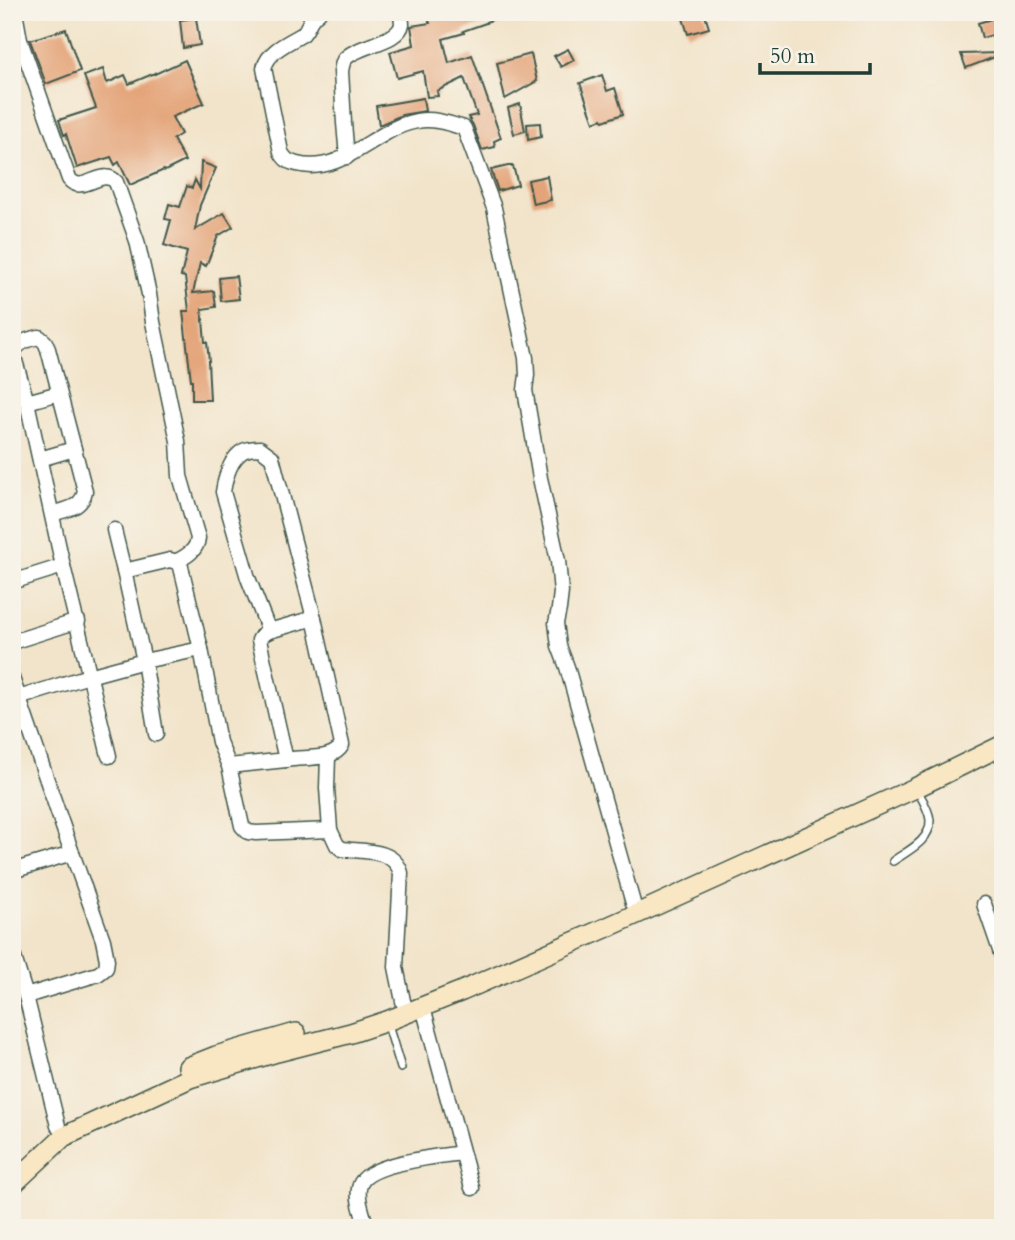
<svg xmlns="http://www.w3.org/2000/svg" width="1015" height="1240" font-family="Cardo,serif">
<rect width="100%" height="100%" fill="#f7f3e8"/>
<filter id="ink" filterUnits="userSpaceOnUse"><feTurbulence type="fractalNoise" baseFrequency=".0143" numOctaves="2"/><feDisplacementMap in="SourceGraphic" scale="14" xChannelSelector="R" yChannelSelector="G"/><feConvolveMatrix kernelMatrix="1 2 1 2 8 2 1 2 1" color-interpolation-filters="sRGB"/></filter>
<filter id="wash" filterUnits="userSpaceOnUse"><feTurbulence type="fractalNoise" baseFrequency=".00686" numOctaves="4" result="noise"/><feDisplacementMap in="SourceGraphic" scale="28" xChannelSelector="R" yChannelSelector="G"/><feGaussianBlur stdDeviation="1.57" result="paint"/><feColorMatrix in="noise" values="0 0 0 0 0 0 0 0 0 0 0 0 0 0 0 0 0 1.4 0 .05"/><feComposite in="paint" operator="in"/></filter>
<g filter="url(#wash)">
<rect width="100%" height="100%" fill="#f2e4ca"/>
<g id="blocks">
<g fill="#e4a479">
<polygon points="425,12 508,12 508,14 486,22 486,23 463,31 464,33 443,39 449,63 472,55 501,138 494,141 495,147 482,150 473,125 468,117 477,115 464,78 437,91 438,96 427,97 423,71 397,78 390,52 414,45 411,26 430,23"/>
<polygon points="681,12 704,12 709,28 688,34"/>
<polygon points="998,17 1003,32 982,38 978,23"/>
<polygon points="196,18 200,45 183,48 180,20"/>
<polygon points="66,29 80,71 46,84 30,40"/>
<polygon points="568,49 574,60 561,67 554,56"/>
<polygon points="1000,53 1000,55 966,68 961,54"/>
<polygon points="531,54 537,81 505,99 497,63"/>
<polygon points="185,60 204,103 172,117 181,134 173,139 185,161 165,171 164,170 130,185 119,162 115,165 111,157 77,168 66,134 64,135 59,120 96,108 84,76 103,69 107,83 125,75 129,84 155,73 155,74"/>
<polygon points="602,75 607,91 615,88 623,114 603,121 602,119 594,122 580,83"/>
<polygon points="423,98 425,111 402,115 379,125 376,106"/>
<polygon points="520,104 525,131 514,134 508,108"/>
<polygon points="540,123 541,137 528,140 527,124"/>
<polygon points="201,162 216,168 200,205 195,230 224,213 233,227 218,236 206,266 200,263 193,293 214,291 216,307 202,309 205,342 207,342 209,361 208,361 210,400 192,400 192,380 191,380 183,311 189,311 185,277 181,276 187,252 164,245 171,220 165,219 169,204 180,207 187,186 192,188 195,180 200,189"/>
<polygon points="508,166 513,166 518,185 498,191 491,170"/>
<polygon points="547,176 551,200 533,204 528,180"/>
<polygon points="236,276 239,299 221,301 219,278"/>
</g>
</g>
</g>
<g filter="url(#ink)">
<use href="#blocks" fill-opacity="0" stroke="#3f564a" stroke-width="2"/>
<g fill="none" stroke-linecap="round" stroke-linejoin="round">
<defs>
<g id="lane">
<path d="M 893,861 C 907,851 931,841 930,820 C 929,809 921,797 916,788"/>
<polyline points="387,1022 401,1068"/>
</g>
<g id="street">
<path d="M 15,12 L 20,40 L 69,179 C 83,196 102,166 116,182 L 137,241 L 149,294 L 153,322 L 178,441 L 180,476 L 198,538 C 197,550 187,556 177,561"/>
<path d="M 319,12 C 308,19 310,26 303,34 C 288,43 269,50 264,68 L 281,152 C 285,160 289,162 297,164 C 331,173 359,148 386,133 C 396,127 406,123 417,121 C 433,118 448,123 464,128 L 494,208 L 526,358 L 527,375 L 525,390 L 540,478 L 558,561 L 561,592 L 559,609 L 556,623 L 559,646 L 567,667 L 633,903"/>
<path d="M 347,157 L 344,123 L 341,71 C 342,67 342,64 344,60 C 355,45 399,43 402,24 C 402,21 401,15 400,12"/>
<polyline points="27,402 59,393"/>
<polyline points="40,459 74,449"/>
<path d="M 52,514 C 67,509 82,508 85,491 L 48,349 L 45,342 L 39,337 C 28,339 16,343 13,354 L 27,402 L 63,566 L 109,756"/>
<polyline points="114,530 124,571"/>
<polyline points="12,582 63,566"/>
<path d="M 269,631 L 248,578 L 223,492 C 225,479 230,459 243,451 C 247,449 254,448 260,448 L 272,457 L 314,618 L 342,745 C 333,762 302,756 286,760"/>
<polyline points="12,642 78,621"/>
<polyline points="12,678 72,853 12,871"/>
<path d="M 12,700 L 89,676 L 144,661 L 201,649 L 219,742 L 229,766 L 242,826 L 248,832 L 256,833 L 330,830 L 337,845 L 342,849 C 363,852 394,848 401,873 L 396,967 L 403,1001 L 407,1013"/>
<polyline points="156,734 144,661 124,571 170,560 180,563 201,649"/>
<polyline points="328,756 327,788 330,830"/>
<polyline points="229,766 286,760 259,640 262,635 269,631 314,618"/>
<polyline points="984,904 1003,959"/>
<polyline points="12,951 26,996 58,1126"/>
<polyline points="26,996 98,974 106,968 107,960 103,940 72,853"/>
<polyline points="423,1007 472,1188"/>
<path d="M 367,1228 C 364,1216 355,1197 360,1185 C 367,1163 441,1156 462,1153"/>
</g>
<g id="secondary">
<polyline points="188,1067 216,1056 296,1033"/>
<polyline points="12,1185 63,1137 190,1078 277,1052 351,1033 387,1021 462,991 619,922 913,789 1003,745"/>
</g>
</defs>
<use href="#lane" stroke="#3f564a" stroke-width="10"/>
<use href="#street" stroke="#3f564a" stroke-width="17"/>
<use href="#secondary" stroke="#3f564a" stroke-width="22"/>
<use href="#lane" stroke="#fff" stroke-width="7"/>
<use href="#street" stroke="#fff" stroke-width="14"/>
<use href="#secondary" stroke="#f9e7c3" stroke-width="19"/>
</g>
</g>
<rect width="1015" height="1240" fill="none" stroke="#f7f3e8" stroke-width="42"/>
<path d="M760 63v10h110v-10" fill="none" stroke="#1f3d34" stroke-width="3.5"/>
<text x="770" y="63" font-size="21" fill="#1f3d34" stroke="#f7f3e8" stroke-width="5" paint-order="stroke">50 m</text>
</svg>
